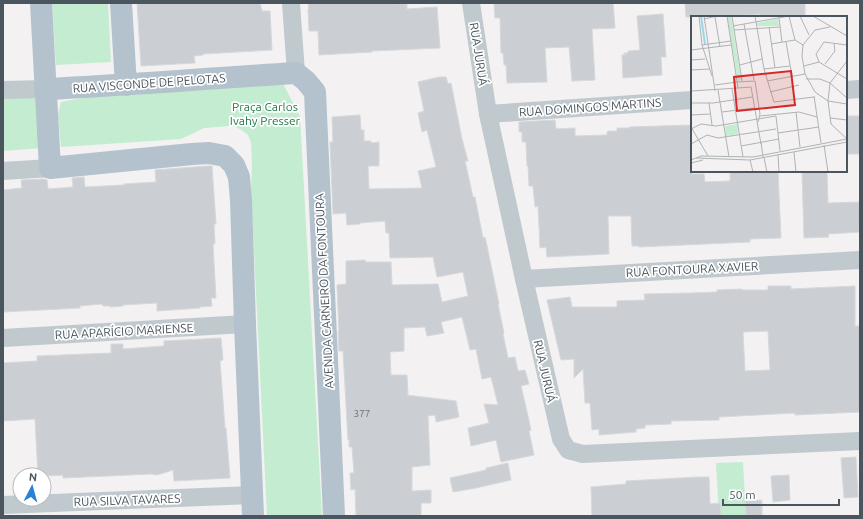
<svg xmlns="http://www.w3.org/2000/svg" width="863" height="519" font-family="Ubuntu,sans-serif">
<rect width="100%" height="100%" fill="#f3f1f1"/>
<g fill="#c4ecd1">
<polygon points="52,3 108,3 111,62 56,65"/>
<polygon points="282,82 300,116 322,516 267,516 251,190 252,163 251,142 248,135 243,131 236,127 229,126 204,128 181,139 61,147 58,115 61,102 87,97"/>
<polygon points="37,97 43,148 3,151 3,98"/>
<polygon points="743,462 746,516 719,516 716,463"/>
</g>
<g fill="#cbced3" stroke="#d6d8dc" fill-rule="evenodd">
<polygon points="137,3 260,3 262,11 270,11 272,50 203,54 203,55 194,56 195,63 141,66"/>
<polygon points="308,3 398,3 398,4 407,4 407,9 437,7 440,48 372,51 372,52 319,55 318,31 309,31 308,9 309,9"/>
<polygon points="494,3 613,3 615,28 592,29 595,80 572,81 569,47 545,48 547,82 507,83 506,65 504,65 503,53 501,53 500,18 495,18"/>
<polygon points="685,3 805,3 805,17 760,17 760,14 731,16 731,17 686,17"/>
<polygon points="663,14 666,57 661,57 662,75 623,78 622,55 625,55 624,53 628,53 628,51 640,50 637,16"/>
<polygon points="439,77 446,77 448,84 451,83 462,139 468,161 465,161 473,197 475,197 483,238 485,237 486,241 499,304 498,304 504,333 503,334 508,358 515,357 518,371 525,370 529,384 521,386 528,416 531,430 529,431 534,455 501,462 496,440 471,446 468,428 489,423 484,404 498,405 491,377 482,379 476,349 470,350 462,317 441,322 444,333 427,336 425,327 404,328 404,351 390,352 391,375 407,375 408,395 406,395 456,401 459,417 436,422 435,415 428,416 430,465 412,467 412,491 431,490 431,503 421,503 421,516 356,516 355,489 351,490 350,473 354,473 352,447 349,447 349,440 348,440 343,351 339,351 338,331 339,331 337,285 346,284 346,261 365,260 366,262 391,262 392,285 438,284 442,302 468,296 463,272 437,277 433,257 390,258 389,233 386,233 385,221 360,223 360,224 347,225 346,213 333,214 330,142 333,142 332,117 360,115 361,130 364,130 364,141 371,141 371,143 379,142 379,166 368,166 369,189 422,188 418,171 436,167 427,130 422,132 418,113 424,111 418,82"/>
<rect x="846" y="116" width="14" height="38"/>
<polygon points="555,120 556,129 575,128 575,136 607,135 607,132 609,131 617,131 617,128 629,128 629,127 692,125 692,174 704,174 705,182 730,181 730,171 778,171 781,238 750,239 750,242 639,247 639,246 632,246 631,216 608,216 609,254 547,257 546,247 540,248 538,206 535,207 533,186 529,186 528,166 527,166 526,142 522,142 522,132 519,132 519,122"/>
<polygon points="208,166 212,166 216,224 214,224 215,244 213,244 216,298 211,298 212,306 200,307 200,308 157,311 157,303 123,305 123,306 110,307 110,306 103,306 102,304 80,306 80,308 3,312 3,190 22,188 21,180 44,179 47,180 48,189 73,187 72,178 84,177 85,187 124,185 124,184 156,182 155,170"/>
<polygon points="802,171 827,171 828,203 860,202 860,232 828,234 829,237 804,238"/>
<path d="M 768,286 L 791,286 L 791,289 L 855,286 L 855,326 L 860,326 L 860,412 L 795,415 L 795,413 L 719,417 L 719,420 L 671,421 L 671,424 L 645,425 L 645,428 L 636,429 L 636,432 L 599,435 L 599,429 L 592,430 L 590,403 L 585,403 L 583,369 L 574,378 L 574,359 L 561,360 L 547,300 L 570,297 L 572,307 L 617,307 L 617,301 L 645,300 L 644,294 L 691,293 L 717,292 L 717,290 L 742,289 L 742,290 L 768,290 ZM 768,331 L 770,370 L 745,371 L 743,332 Z"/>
<polygon points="221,338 223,360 220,361 222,388 225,428 226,428 230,478 174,481 173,470 157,475 152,474 63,478 63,475 44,476 44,475 38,475 35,419 3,421 3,363 37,361 37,356 111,353 111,344 123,344 123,349 164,346 164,341"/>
<polygon points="856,457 858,497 844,498 841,458"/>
<polygon points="508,463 511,480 476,488 453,492 450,478 486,470 486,468"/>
<polygon points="789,475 790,500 773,502 771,476"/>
<polygon points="698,477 709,477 710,504 720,503 721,516 592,516 591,487 626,484 626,481"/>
<polygon points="762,500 762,516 746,516 745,501"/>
</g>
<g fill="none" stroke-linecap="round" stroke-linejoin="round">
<g stroke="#c0c9ce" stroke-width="18">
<polyline points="291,3 296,73"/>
<polyline points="471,3 488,114 524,279 561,439 568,450 583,454 860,441"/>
<polyline points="3,90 45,89"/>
<polyline points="846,90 860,89"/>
<polyline points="488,114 692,100"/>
<polyline points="3,171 50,168"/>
<polyline points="524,279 860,260"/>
<polyline points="3,338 245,324"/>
<polyline points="3,505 252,495"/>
</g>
<g stroke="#b4c2cd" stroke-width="22">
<polyline points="41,3 50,168 192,154 209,153 225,156 234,165 239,177 241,200 245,324 253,516"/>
<polyline points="121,3 126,85"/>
<path d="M 45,89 C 129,85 212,78 296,73 L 306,81 L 315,92 L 334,516"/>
</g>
</g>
<g text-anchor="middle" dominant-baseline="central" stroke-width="3.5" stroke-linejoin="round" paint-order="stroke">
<g font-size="10" fill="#6a737a">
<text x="362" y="413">377</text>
</g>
<g font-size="12" fill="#4a555d" stroke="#fff">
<text transform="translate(479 54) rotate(81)">RUA JURUÁ</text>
<text transform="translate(149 83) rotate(-4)">RUA VISCONDE DE PELOTAS</text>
<text transform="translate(590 107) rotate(-4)">RUA DOMINGOS MARTINS</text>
<text transform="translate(692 269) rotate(-3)">RUA FONTOURA XAVIER</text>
<text transform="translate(324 291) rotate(-93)">AVENIDA CARNEIRO DA FONTOURA</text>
<text transform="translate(124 331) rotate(-3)">RUA APARÍCIO MARIENSE</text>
<text transform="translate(545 371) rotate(77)">RUA JURUÁ</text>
<text transform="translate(127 500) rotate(-2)">RUA SILVA TAVARES</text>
</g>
<g font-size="12" fill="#207946" stroke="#fff">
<text x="265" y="106">Praça Carlos<tspan x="265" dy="14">Ivahy Presser</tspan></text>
</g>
</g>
<g transform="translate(691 16)">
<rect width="156" height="156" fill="#f3f1f1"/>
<path d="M 36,0 L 40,0 L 50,64 L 47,65 ZM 87,3 L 88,10 L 67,10 L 66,7 ZM 46,108 L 47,118 L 35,120 L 34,110 Z" fill="#c4ecd1"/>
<path fill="none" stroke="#96dae5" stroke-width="2" d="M 10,0 L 14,28"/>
<path fill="none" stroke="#afb3b6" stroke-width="1" d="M 8,0 L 11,29 L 21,60M 13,0 L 24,75M 36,0 L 47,72 L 60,71 L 70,128M 41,0 L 51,65M 64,0 L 73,53 L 83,86 L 123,81M 98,0 L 104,24 L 112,29M 109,0 L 118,19M 122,0 L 156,20M 24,1 L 29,31M 88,2 L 91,26M 13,3 L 26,0M 53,8 L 63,64M 42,10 L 98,0M 78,11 L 84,52M 139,11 L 124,14 L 112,29 L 111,40 L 114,58 L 124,76 L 137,85 L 156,88M 43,14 L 89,11M 95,26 L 101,60M 80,28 L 104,24M 11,29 L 40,25M 0,34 L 40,29M 0,44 L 14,43M 128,46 L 125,38 L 133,26 L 156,29M 134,48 L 144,35 L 143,28M 49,49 L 71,43M 113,50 L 128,46 L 156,63M 73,53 L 99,50M 0,54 L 19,53M 115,63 L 129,63 L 139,67 L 156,82M 76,65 L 114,58M 46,66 L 64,65 L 69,98 L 67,106M 24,69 L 46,66M 41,73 L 52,141M 27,74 L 38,141M 0,75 L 47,72M 79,76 L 108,69M 123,80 L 130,127M 0,87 L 22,87 L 61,81M 18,87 L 21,109M 31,96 L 63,92M 105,96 L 109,131M 0,99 L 19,98M 69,100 L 108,96 L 126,101M 85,100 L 89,135M 139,102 L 156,104M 0,111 L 17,140M 0,113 L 10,108 L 25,110 L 85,100M 87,117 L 128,111M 156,123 L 140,108 L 137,85 L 139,67 L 156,45M 70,126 L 72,141M 0,128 L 16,119 L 27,122 L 85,113M 133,129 L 137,156M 50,130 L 88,123M 103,136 L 105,156M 87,139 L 88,156M 5,142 L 59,144 L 156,126M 73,142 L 76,156M 0,144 L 10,140 L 62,141 L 156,123M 59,144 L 62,156M 0,147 L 12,144"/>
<path fill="#d62828" fill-opacity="0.15" stroke="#d62828" stroke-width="2" d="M 100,55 L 104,89 L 46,95 L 43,61 Z"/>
<rect width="156" height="156" fill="none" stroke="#4a555d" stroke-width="2"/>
</g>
<rect width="863" height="519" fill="none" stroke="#4a555d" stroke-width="8"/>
<g transform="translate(32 487) rotate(6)"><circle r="19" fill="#ffffff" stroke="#b7bbbe"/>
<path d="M0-3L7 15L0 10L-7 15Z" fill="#2a80d4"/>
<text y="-6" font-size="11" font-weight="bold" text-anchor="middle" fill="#4a555d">N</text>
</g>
<path d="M723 499v6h116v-6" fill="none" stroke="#4a555d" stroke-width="2"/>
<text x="729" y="499" font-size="12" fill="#4a555d" stroke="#ffffff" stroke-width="3" paint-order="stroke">50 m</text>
</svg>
